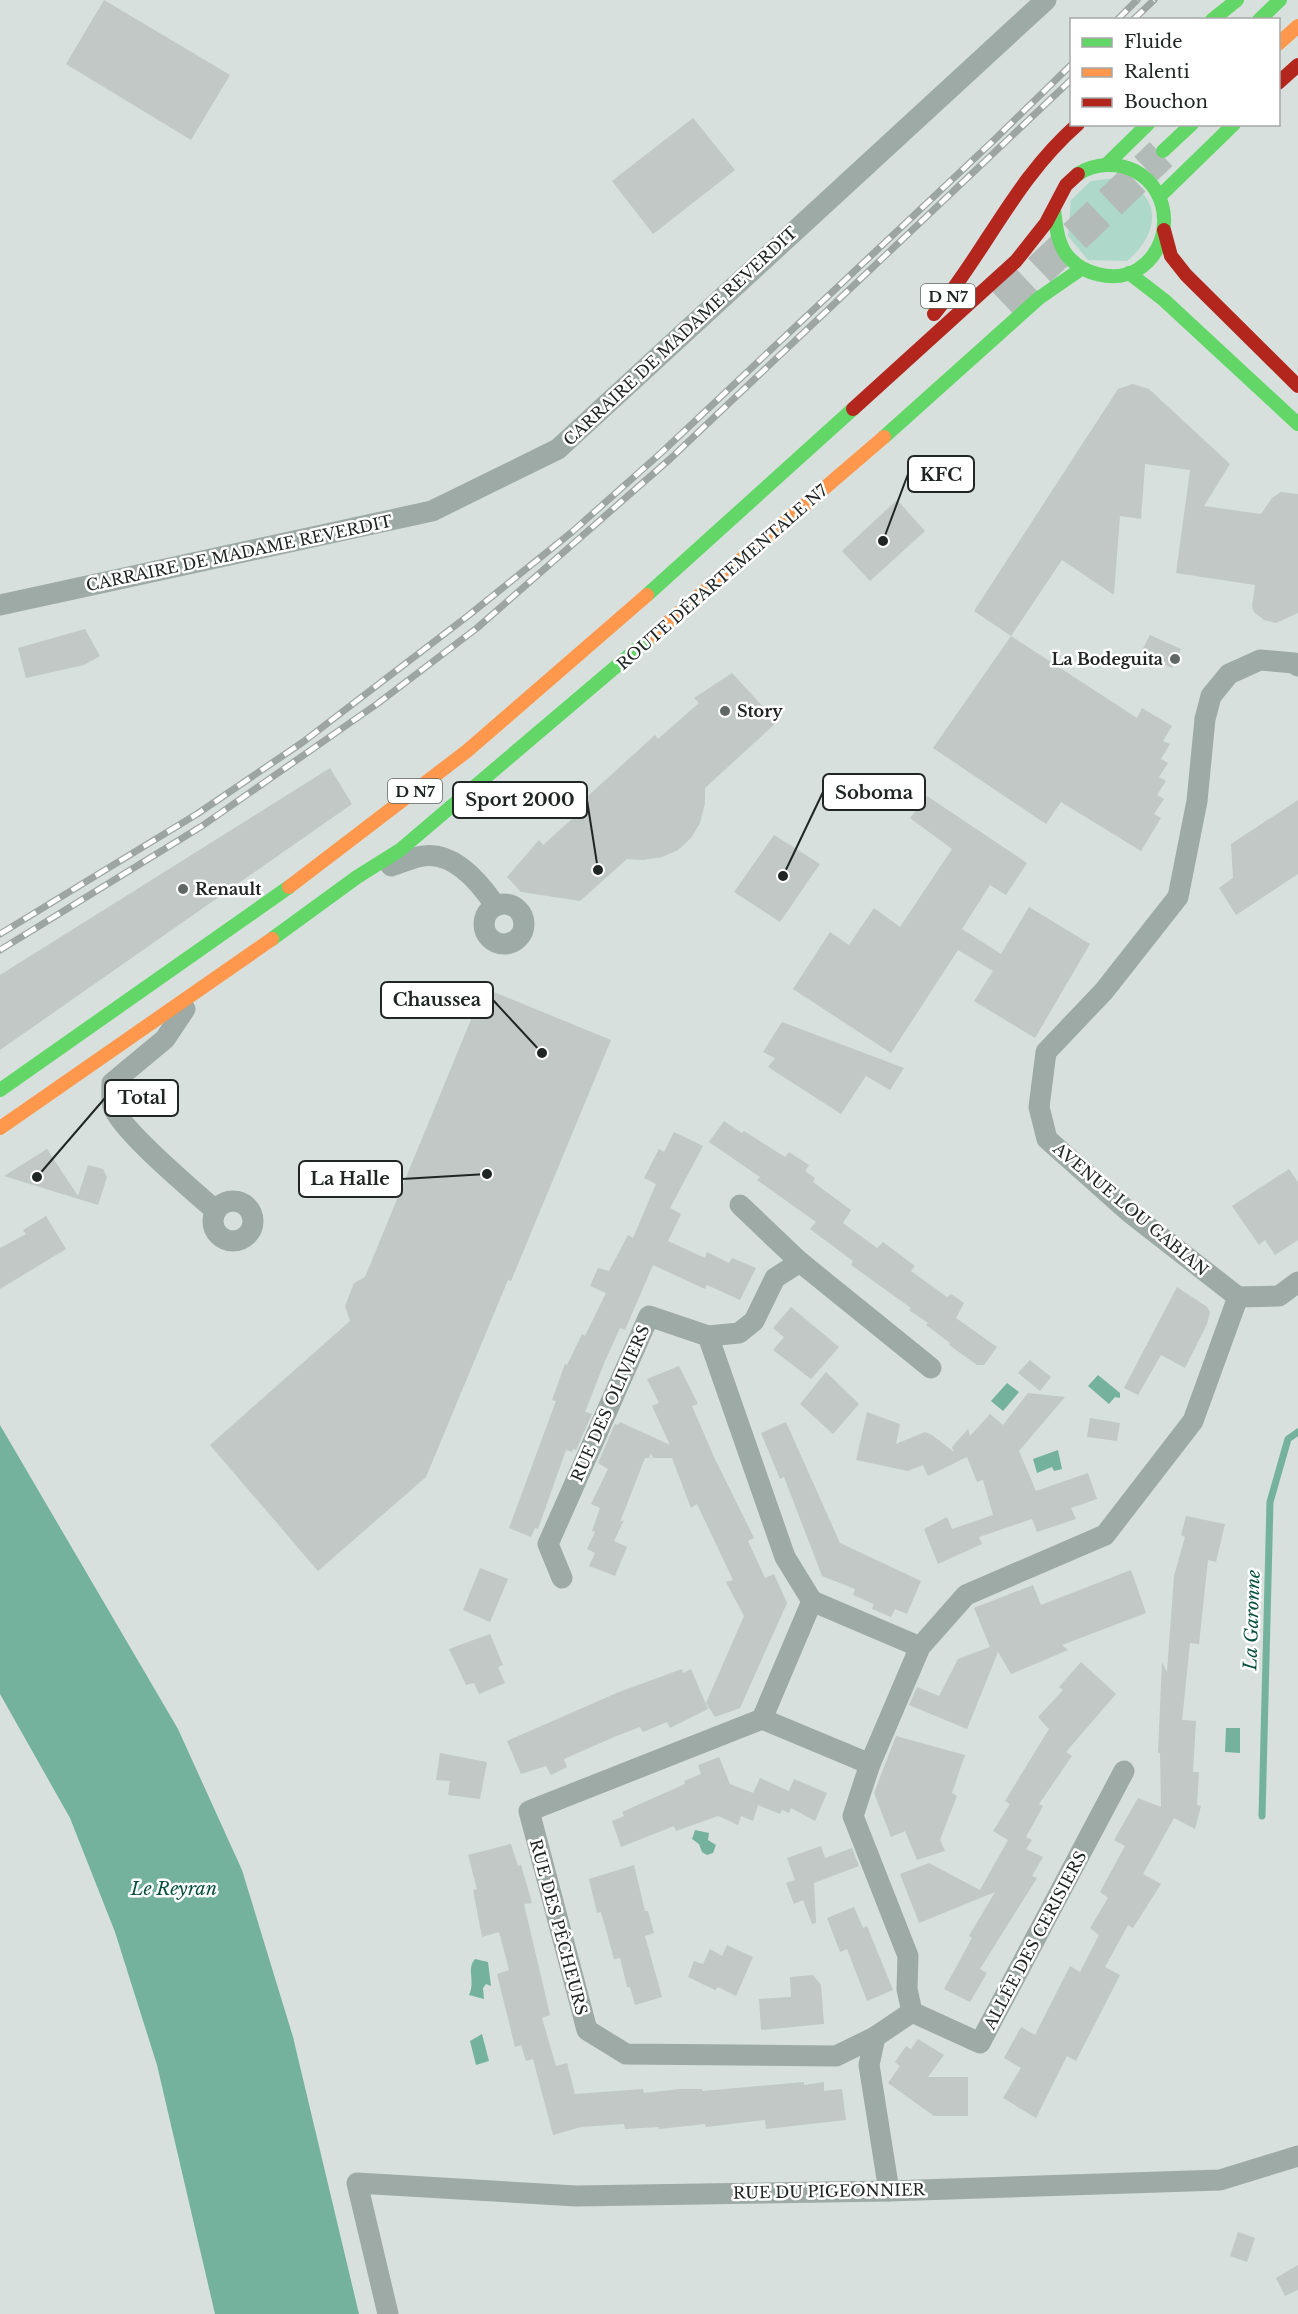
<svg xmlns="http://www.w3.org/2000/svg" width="1298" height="2314" font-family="'Libre Baskerville',serif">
<rect width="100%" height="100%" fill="#d7e0dc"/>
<path fill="#aed8c9" d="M 1115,178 C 1123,183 1138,188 1144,195 C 1163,219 1145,246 1127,261 L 1088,260 L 1068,236 L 1071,200 L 1091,181 Z"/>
<g fill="#74b29e">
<polygon points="1098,1375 1120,1393 1120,1398 1115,1397 1109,1404 1088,1386"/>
<polygon points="1007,1383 1019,1392 1003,1411 991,1401"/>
<polygon points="0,1425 178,1729 242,1870 293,2037 359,2314 215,2314 157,2065 115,1932 70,1818 0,1694"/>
<polygon points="1058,1450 1062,1469 1054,1471 1052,1467 1037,1473 1033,1459"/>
<polygon points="1226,1728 1240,1728 1240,1753 1225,1752"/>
<polygon points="695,1830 709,1833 708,1840 716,1845 713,1853 707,1855 702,1852 699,1844 692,1839"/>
<path d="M 475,1959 L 488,1962 L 491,1986 L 486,1984 L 483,1988 L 484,1999 L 469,1995 C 476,1981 466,1969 475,1959 Z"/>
<polygon points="482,2034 489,2061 476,2065 470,2041"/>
</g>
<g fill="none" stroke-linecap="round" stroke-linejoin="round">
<polyline stroke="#74b29e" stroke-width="7" points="1262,1816 1270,1502 1288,1439 1298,1432"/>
</g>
<g fill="#c1c8c5">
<polygon points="104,0 230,75 191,140 66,64"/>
<polygon points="693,118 735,170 653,234 612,181"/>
<polygon points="1133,384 1149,389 1230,464 1204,506 1261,514 1272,498 1281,492 1298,494 1298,613 1276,623 1264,620 1254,612 1252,606 1255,585 1176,573 1190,470 1145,464 1141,519 1120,516 1114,595 1062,560 1011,636 974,611 1118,389"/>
<polygon points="897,500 925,531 870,581 842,551"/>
<polygon points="85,629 100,656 84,665 26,678 18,648"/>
<polygon points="1150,635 1181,649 1172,668 1140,654"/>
<polygon points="1011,636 1137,718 1142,708 1172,726 1163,741 1170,744 1161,759 1168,763 1159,777 1166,781 1157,795 1164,799 1154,814 1161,818 1141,851 1061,802 1046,824 933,748"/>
<polygon points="732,673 777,722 705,788 705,803 700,823 691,838 678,850 662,857 643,860 627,859 580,901 521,892 507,877 539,840 543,845 583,809 579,804 655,735 658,739 699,703 694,698"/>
<polygon points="330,768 352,804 0,1050 0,975"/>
<polygon points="927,796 1027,863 1006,895 990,885 962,929 1001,954 1029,907 1090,944 1035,1038 974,1001 993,971 958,950 891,1053 793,989 830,932 849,945 874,908 900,927 952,849 910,818"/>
<polygon points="1298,800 1298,874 1236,915 1219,888 1233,878 1231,844"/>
<polygon points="774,835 820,864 780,922 734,892"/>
<polygon points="484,988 611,1040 511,1281 508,1280 426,1477 318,1571 210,1445 350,1321 345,1306 354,1283 365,1277"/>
<polygon points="782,1022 904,1068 890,1090 866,1076 841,1114 768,1067 775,1058 763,1052"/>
<polygon points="724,1121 742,1133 744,1131 785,1157 789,1152 809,1165 805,1171 815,1178 813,1182 851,1210 843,1223 877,1248 883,1242 915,1266 911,1271 947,1297 951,1294 964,1303 956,1318 997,1347 984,1365 977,1365 949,1345 950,1343 926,1325 928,1323 909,1310 911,1308 851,1265 853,1261 810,1229 816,1222 757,1180 760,1177 709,1142"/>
<polygon points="674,1132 703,1146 670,1208 681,1214 668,1241 705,1258 707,1252 729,1263 732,1258 756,1268 740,1300 707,1285 705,1289 653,1265 625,1330 620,1328 605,1361 585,1412 592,1414 576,1450 573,1449 572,1452 566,1450 538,1529 535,1528 531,1537 509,1528 556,1401 552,1400 565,1364 567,1365 582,1334 585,1336 606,1293 590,1286 598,1268 609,1271 628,1235 633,1238 656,1184 644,1178 659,1149 664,1152"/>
<polygon points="47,1149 78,1196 88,1165 103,1169 107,1177 98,1205 4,1176"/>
<polygon points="1289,1169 1298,1182 1298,1240 1275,1255 1265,1240 1259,1245 1232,1206"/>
<polygon points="46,1216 66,1249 0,1289 0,1248 26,1234 23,1230"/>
<polygon points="1177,1287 1207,1307 1210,1312 1207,1324 1185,1368 1161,1355 1138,1395 1124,1388"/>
<polygon points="791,1307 839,1347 811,1379 773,1350 784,1337 773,1328"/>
<polygon points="1030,1360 1051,1377 1040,1391 1018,1373"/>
<polygon points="679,1366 698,1404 692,1406 714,1457 754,1538 748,1541 765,1578 774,1574 787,1603 740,1708 715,1717 706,1703 744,1616 726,1582 733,1580 697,1504 691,1508 672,1458 653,1458 651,1453 649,1458 645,1458 620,1522 624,1520 614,1541 627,1547 615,1576 589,1566 595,1553 587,1549 595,1532 592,1531 600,1508 591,1504 608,1469 598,1463 615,1424 618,1425 620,1422 670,1445 652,1406 659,1403 647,1379"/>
<polygon points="826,1372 859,1404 833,1434 800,1404"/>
<polygon points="1028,1393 1065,1397 1019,1451 1036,1491 1088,1473 1097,1499 1071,1508 1076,1519 1037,1532 1032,1519 979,1537 982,1544 938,1564 924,1529 947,1517 952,1529 993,1515 983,1480 977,1482 967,1457 928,1476 923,1465 908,1471 856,1460 867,1412 900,1424 896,1444 925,1432 932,1435 954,1452 952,1447 968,1429 970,1436 990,1414 1003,1425"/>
<polygon points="1090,1418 1120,1423 1117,1441 1087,1437"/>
<polygon points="786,1422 840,1543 921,1581 907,1614 895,1609 891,1617 872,1609 874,1604 853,1595 855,1589 822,1576 784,1477 780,1479 761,1433"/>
<polygon points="1186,1516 1225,1524 1216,1562 1208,1560 1199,1644 1190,1643 1182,1720 1196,1721 1193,1772 1199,1772 1197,1805 1201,1806 1195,1829 1174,1818 1143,1874 1161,1884 1133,1928 1128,1925 1105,1967 1120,1975 1076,2061 1067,2056 1036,2118 1003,2098 1021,2068 1004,2058 1021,2027 1035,2035 1070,1966 1080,1972 1099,1935 1090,1928 1108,1898 1100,1892 1125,1846 1114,1840 1138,1798 1161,1807 1160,1753 1158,1753 1162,1662 1167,1672 1174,1576 1185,1537 1181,1535"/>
<polygon points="480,1568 508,1579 490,1622 463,1610"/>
<polygon points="1131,1570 1146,1613 1062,1645 1068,1650 1011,1674 998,1652 967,1729 909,1705 917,1687 939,1696 958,1659 990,1647 974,1608 1033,1585 1041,1605"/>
<polygon points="490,1634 503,1665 498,1667 505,1683 479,1694 474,1683 466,1685 449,1649"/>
<polygon points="1081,1662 1116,1694 1066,1752 1072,1756 1039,1804 1043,1806 1026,1837 1032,1840 1026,1849 1043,1857 1032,1876 1037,1878 980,1969 987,1973 970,2002 944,1989 972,1938 969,1936 995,1892 919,1923 900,1874 929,1863 980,1890 1008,1840 993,1831 1010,1804 1005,1801 1049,1729 1038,1717 1063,1690 1059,1687"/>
<polygon points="682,1669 683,1673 691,1669 708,1709 670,1728 667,1722 643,1732 640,1727 614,1737 564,1759 567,1767 551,1775 546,1766 521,1774 507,1741 619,1692"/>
<polygon points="896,1736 965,1755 952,1793 957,1796 940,1840 945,1851 917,1860 905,1831 891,1837 874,1793"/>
<polygon points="440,1753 487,1762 480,1799 448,1795 450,1781 436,1780"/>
<polygon points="719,1757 730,1784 753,1793 760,1778 789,1791 794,1779 827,1793 815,1821 791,1808 789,1813 782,1810 780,1814 758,1805 753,1821 741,1816 738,1825 718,1816 676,1831 674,1826 621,1847 612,1821 624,1816 622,1812 685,1784 684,1781 701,1774 698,1765"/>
<polygon points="511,1844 518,1866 521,1865 532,1903 524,1904 550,2015 542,2018 556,2066 567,2063 575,2094 643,2089 644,2093 680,2089 702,2089 703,2091 804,2082 804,2085 824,2082 824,2091 842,2089 846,2120 766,2129 765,2120 706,2127 705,2124 659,2129 659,2127 625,2129 624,2124 581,2127 553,2135 533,2059 526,2061 521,2045 515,2047 497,1974 509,1970 499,1932 482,1937 473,1890 477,1889 468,1855"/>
<polygon points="821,1846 825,1858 852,1848 859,1866 814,1883 816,1923 812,1924 803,1900 794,1904 786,1883 795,1880 787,1858"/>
<polygon points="634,1865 645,1911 648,1911 654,1933 645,1936 662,1997 635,2005 630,1987 627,1987 620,1958 614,1959 601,1912 597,1913 589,1879"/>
<polygon points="854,1907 863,1928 867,1926 893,1990 867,2001 847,1949 840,1952 827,1918"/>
<polygon points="727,1945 753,1957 736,1996 718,1987 715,1990 688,1977 694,1961 703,1964 710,1949 722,1956"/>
<polygon points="813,1975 821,1985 824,2024 761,2030 759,1999 791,1997 790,1977"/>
<polygon points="918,2039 944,2055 928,2077 968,2077 968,2116 934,2116 888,2083 900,2066 895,2062 906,2046 911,2049"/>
<polygon points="1238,2232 1255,2238 1247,2262 1230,2256"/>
<polygon points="1298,2265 1298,2290 1285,2296 1276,2278"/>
</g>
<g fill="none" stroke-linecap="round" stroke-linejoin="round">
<polyline stroke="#b2bbb7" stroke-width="33" stroke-dasharray="33 16" stroke-linecap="butt" points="1004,304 1161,154"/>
<g stroke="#9eaaa5" stroke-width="21">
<polyline points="0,605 432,511 558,449 1046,0"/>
<polyline points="1298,666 1294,663 1260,660 1229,674 1211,696 1205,719 1197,801 1178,897 1104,991 1046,1052 1039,1107 1047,1139 1129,1212 1238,1297 1279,1296 1298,1282"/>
<path d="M 391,866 C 402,863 413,857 423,856 C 454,851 480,883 495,905"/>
<circle cx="504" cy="924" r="20"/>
<path d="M 185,1009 L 165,1039 L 112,1083 C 112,1090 111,1099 113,1106 C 119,1129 195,1192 216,1211"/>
<circle cx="233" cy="1221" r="20"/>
<polyline points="740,1205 800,1262"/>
<polyline points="708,1336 739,1333 754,1321 775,1278 800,1262 931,1368"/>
<polyline points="562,1578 548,1544 649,1316 708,1336 785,1557 812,1601"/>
<polyline points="920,1647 812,1601 762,1719 870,1764 920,1647 966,1595 1105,1535 1193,1421 1238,1297"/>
<polyline points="762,1719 529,1811 587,2030 626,2054 836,2056 875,2037"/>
<polyline points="870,1764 853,1816 908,1956 907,1989 912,2012 875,2037 869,2065 889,2191"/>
<polyline points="912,2012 980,2043 1124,1771"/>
<polyline points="388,2314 357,2183 576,2196 889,2191 1220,2180 1298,2156"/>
</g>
<g stroke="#63d668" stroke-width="14">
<polyline points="1212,20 1237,0"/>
<polyline points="1259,20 1280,0"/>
<polyline points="1163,151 1192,124"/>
<polyline points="1107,164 1148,124"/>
<polyline points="1160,196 1234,124"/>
<path d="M 1054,210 C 1056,225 1057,241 1066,254 C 1081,274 1114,283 1137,270 C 1174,248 1173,191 1135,171 C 1117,162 1095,163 1078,174"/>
<polyline points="1129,273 1164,300 1298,424"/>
<polyline points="884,437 1039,298 1081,269"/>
<polyline points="647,595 853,409"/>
<polyline points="272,939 357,877 400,850 652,636"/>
<polyline points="0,1090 289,887"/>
</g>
<g stroke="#ff974d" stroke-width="14">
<polyline points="1278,44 1298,26"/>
<polyline points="652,636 884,437"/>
<polyline points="289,887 467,751 647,595"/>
<polyline points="0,1128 272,939"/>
</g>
<g stroke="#b3261e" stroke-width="14">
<polyline points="1278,83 1298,65"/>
<polyline points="1164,230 1171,256 1186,275 1298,386"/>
<path d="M 934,314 C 986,251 1015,179 1078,124"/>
<polyline points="853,409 1016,261 1046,223 1066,185 1078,174"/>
</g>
<defs>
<g id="rail">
<polyline points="1117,20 1137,0"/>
<polyline points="1133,20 1154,0"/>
<polyline points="0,934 197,814 303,742 469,615 572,532 662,452 992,142 1072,64"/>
<polyline points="0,950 202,826 377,704 477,628 670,459 1072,79"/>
</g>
</defs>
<use href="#rail" stroke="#9da5a2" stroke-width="7"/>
<use href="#rail" stroke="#fff" stroke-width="4.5" stroke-dasharray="14" stroke-linecap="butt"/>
</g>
<g fill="#606764" stroke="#fff" stroke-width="2">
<circle cx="1175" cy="659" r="6"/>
<circle cx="725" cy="711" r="6"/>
<circle cx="183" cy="889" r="6"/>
</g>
<g text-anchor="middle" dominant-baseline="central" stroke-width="5" stroke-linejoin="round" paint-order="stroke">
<g fill="#fff" stroke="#636766" stroke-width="1.5">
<rect x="921" y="284" width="54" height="24" rx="4.5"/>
<rect x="388" y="779" width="54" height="24" rx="4.5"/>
</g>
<g font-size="15" font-weight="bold" fill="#202624">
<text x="948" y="296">D N7</text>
<text x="415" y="791">D N7</text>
</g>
<g font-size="16" fill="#202624" stroke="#fff">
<text transform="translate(680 336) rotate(-43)">CARRAIRE DE MADAME REVERDIT</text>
<text transform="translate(239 553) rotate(-12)">CARRAIRE DE MADAME REVERDIT</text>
<text transform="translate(722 577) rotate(-41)">ROUTE DÉPARTEMENTALE N7</text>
<text transform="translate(1131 1209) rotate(40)">AVENUE LOU GABIAN</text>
<text transform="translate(610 1403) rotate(-66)">RUE DES OLIVIERS</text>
<text transform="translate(559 1927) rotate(75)">RUE DES PÊCHEURS</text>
<text transform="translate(1035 1940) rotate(-62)">ALLÉE DES CERISIERS</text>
<text transform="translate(829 2191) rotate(-1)">RUE DU PIGEONNIER</text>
</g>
<g font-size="16" font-weight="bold" fill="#202624" stroke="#fff" text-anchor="start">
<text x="1163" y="659" text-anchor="end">La Bodeguita</text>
<text x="737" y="711">Story</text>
<text x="195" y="889">Renault</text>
</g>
<g font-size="18" font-style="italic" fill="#064f3d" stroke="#fff">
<text transform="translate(1252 1620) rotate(-88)">La Garonne</text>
<text x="174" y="1889">Le Reyran</text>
</g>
</g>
<path fill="none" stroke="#202624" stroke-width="2" d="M883 541L908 474M783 876L823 792M598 870L587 800M542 1053L493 1000M37 1177L105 1098M487 1174L402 1179"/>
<g fill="#202624" stroke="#fff" stroke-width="2">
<circle cx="883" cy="541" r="6"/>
<circle cx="783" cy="876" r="6"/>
<circle cx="598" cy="870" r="6"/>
<circle cx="542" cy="1053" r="6"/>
<circle cx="37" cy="1177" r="6"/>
<circle cx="487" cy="1174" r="6"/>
</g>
<g fill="#fff" stroke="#202624" stroke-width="2">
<rect x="908" y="456" width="66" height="36" rx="6"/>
<rect x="823" y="774" width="102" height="36" rx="6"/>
<rect x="453" y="782" width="134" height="36" rx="6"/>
<rect x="381" y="982" width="112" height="36" rx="6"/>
<rect x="105" y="1080" width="73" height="36" rx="6"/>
<rect x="299" y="1161" width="103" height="36" rx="6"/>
</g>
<g font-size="18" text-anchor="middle" font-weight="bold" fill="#202624">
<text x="941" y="481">KFC</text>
<text x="874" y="799">Soboma</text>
<text x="520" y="806">Sport 2000</text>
<text x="437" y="1006">Chaussea</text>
<text x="142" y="1104">Total</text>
<text x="350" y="1185">La Halle</text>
</g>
<rect x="1070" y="18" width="210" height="108" fill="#ffffff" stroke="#a6a8a7" stroke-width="1.5"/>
<rect x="1082" y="38" width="30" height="9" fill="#63d668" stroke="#a6a8a7" stroke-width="1.5"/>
<text x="1124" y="48" font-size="18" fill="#202624">Fluide</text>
<rect x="1082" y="68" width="30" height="9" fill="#ff974d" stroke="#a6a8a7" stroke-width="1.5"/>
<text x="1124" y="78" font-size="18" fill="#202624">Ralenti</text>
<rect x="1082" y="98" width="30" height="9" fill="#b3261e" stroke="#a6a8a7" stroke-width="1.5"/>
<text x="1124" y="108" font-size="18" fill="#202624">Bouchon</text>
</svg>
